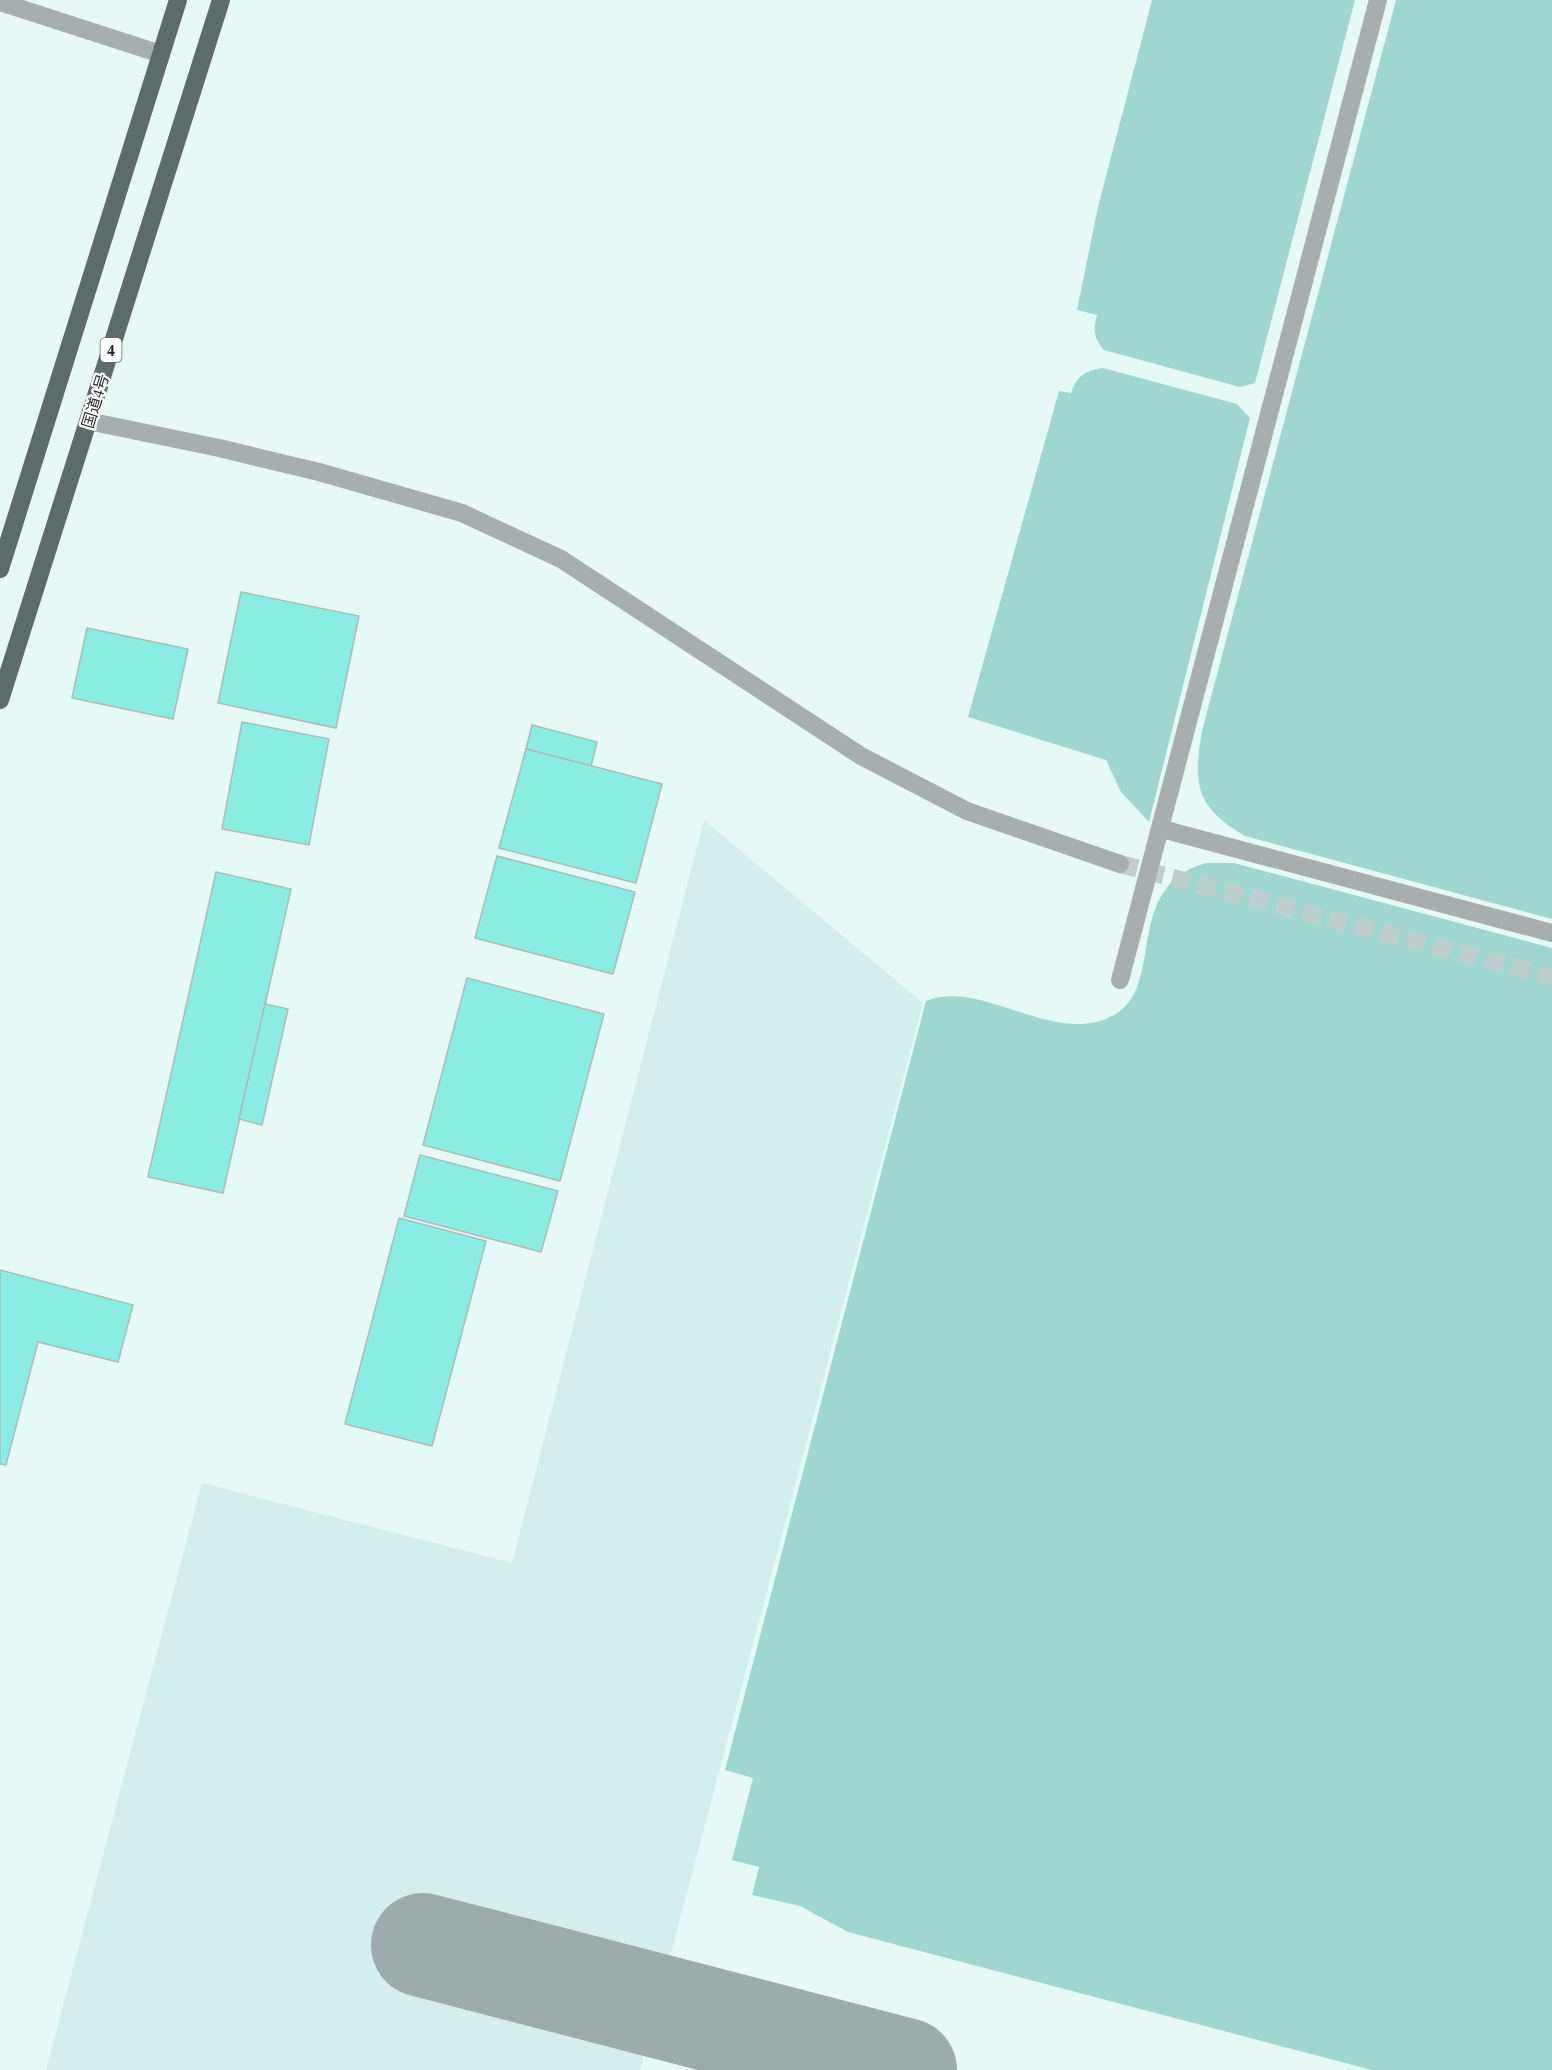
<svg xmlns="http://www.w3.org/2000/svg" width="1552" height="2070" font-family="'Source Serif 4','Noto Sans JP',serif">
<rect width="100%" height="100%" fill="#e5f9f6"/>
<polygon fill="#d2efec" points="704,820 923,1003 640,2070 46,2070 202,1483 512,1563"/>
<g fill="#a0d6d0">
<path d="M 1152,0 L 1355,0 L 1255,383 L 1240,387 L 1104,350 C 1094,339 1093,330 1097,315 L 1077,310 L 1098,207 Z"/>
<path d="M 1396,0 L 1552,0 L 1552,919 L 1245,836 C 1195,807 1193,784 1202,731 Z"/>
<path d="M 1103,368 L 1237,404 L 1250,418 L 1149,822 L 1121,792 L 1106,760 L 968,717 L 1059,391 L 1071,393 C 1077,376 1084,371 1103,368 Z"/>
<path d="M 1206,863 L 1234,863 L 1552,948 L 1552,2070 L 1372,2070 L 848,1932 L 800,1906 L 752,1895 L 759,1867 L 732,1860 L 753,1778 L 725,1770 L 926,1001 C 982,978 1055,1048 1114,1015 C 1167,986 1121,887 1206,863 Z"/>
</g>
<g fill="none" stroke-linecap="round" stroke-linejoin="round">
<polyline stroke="#9cacaa" stroke-width="104" points="423,1945 905,2070"/>
</g>
<g fill="#8aede4" stroke="#a9bcb9" stroke-width="1.5">
<polygon points="241,592 359,616 336,728 218,703"/>
<polygon points="87,628 188,649 173,719 72,698"/>
<polygon points="242,722 329,739 309,845 222,829"/>
<polygon points="532,725 597,742 591,766 526,749"/>
<polygon points="526,749 662,784 636,883 499,848"/>
<polygon points="497,856 635,892 613,974 475,938"/>
<polygon points="216,872 291,889 223,1193 148,1177"/>
<polygon points="467,978 604,1014 560,1181 423,1145"/>
<polygon points="265,1004 288,1009 262,1125 239,1119"/>
<polygon points="420,1155 558,1191 541,1252 404,1216"/>
<polygon points="399,1218 486,1241 432,1446 345,1424"/>
<polygon points="0,1270 133,1305 118,1362 38,1342 6,1465 0,1464"/>
</g>
<g fill="none" stroke-linecap="round" stroke-linejoin="round">
<polyline stroke="#bdcfcc" stroke-width="18" stroke-dasharray="18 9" stroke-linecap="butt" points="1120,864 1552,977"/>
<g stroke="#a7afae" stroke-width="18">
<polyline points="1162,829 1552,933"/>
<polyline points="1120,980 1378,0"/>
</g>
<polyline stroke="#a7afae" stroke-width="18" points="0,2 161,54"/>
<polyline stroke="#a7afae" stroke-width="18" points="88,421 219,448 319,472 462,513 561,559 861,756 967,811 1120,864"/>
<g stroke="#5c6c6a" stroke-width="18">
<polyline points="0,569 178,0"/>
<polyline points="0,700 221,0"/>
</g>
</g>
<g text-anchor="middle" dominant-baseline="central" stroke-width="4.5" stroke-linejoin="round" paint-order="stroke">
<rect fill="#fff" stroke="#626766" stroke-width="1.5" x="100.5" y="338" width="21" height="24" rx="4.5"/>
<g font-size="15" font-weight="bold" fill="#1f2625">
<text x="111" y="350">4</text>
</g>
<g font-size="16" fill="#1f2625" stroke="#fff">
<text transform="translate(95 401) rotate(-73)">国道4号</text>
</g>
</g>
</svg>
